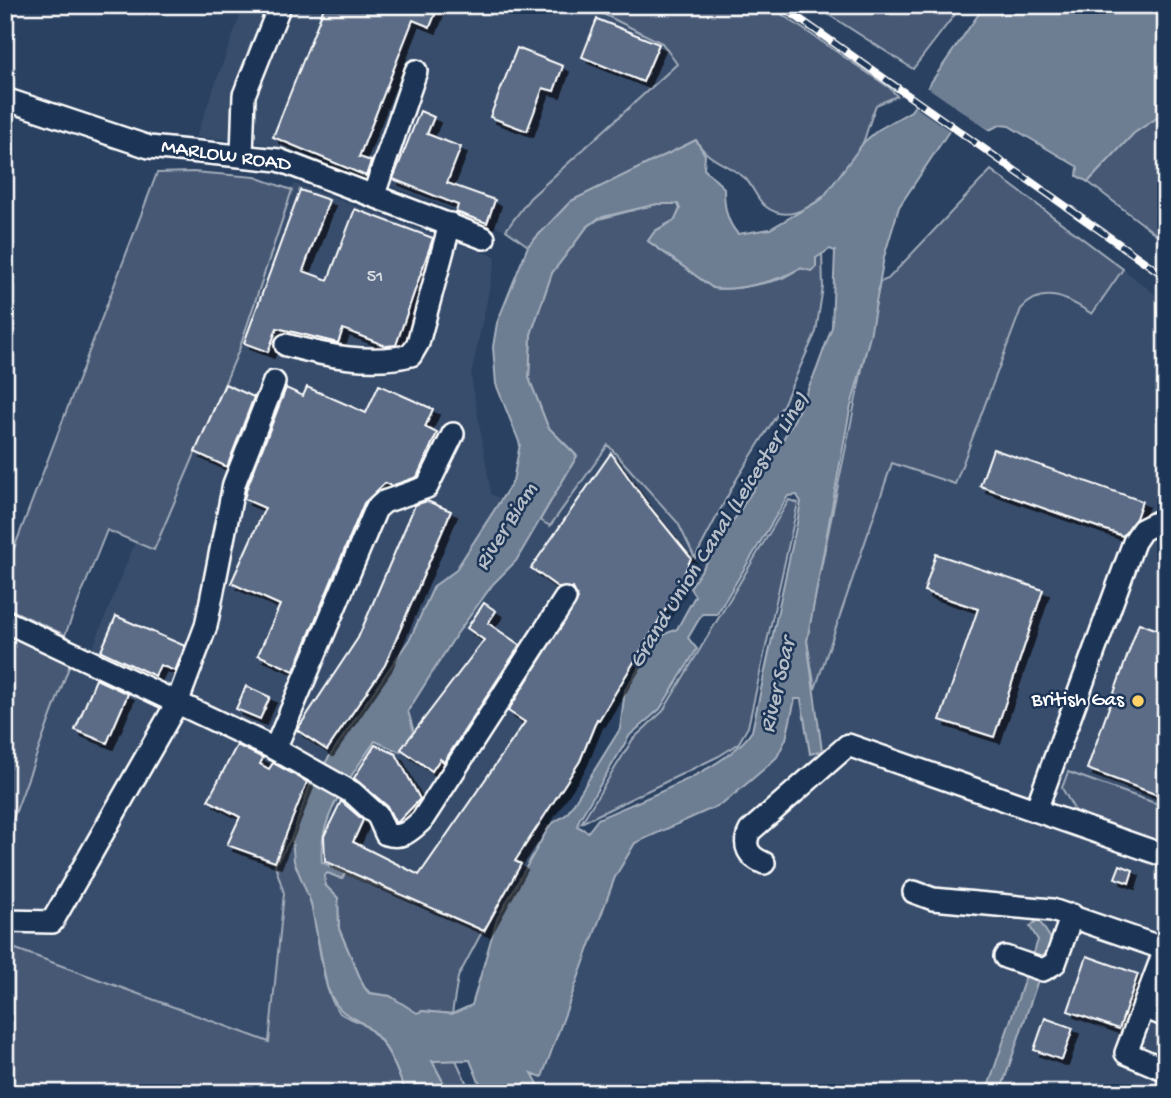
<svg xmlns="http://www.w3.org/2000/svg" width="1171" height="1098" font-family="'Gochi Hand',sans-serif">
<defs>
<filter id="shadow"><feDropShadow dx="6" dy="6" stdDeviation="0" flood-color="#0009"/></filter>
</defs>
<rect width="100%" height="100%" fill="#2a4161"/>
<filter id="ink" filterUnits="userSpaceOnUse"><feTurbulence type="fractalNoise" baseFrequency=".0143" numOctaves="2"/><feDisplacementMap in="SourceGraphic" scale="14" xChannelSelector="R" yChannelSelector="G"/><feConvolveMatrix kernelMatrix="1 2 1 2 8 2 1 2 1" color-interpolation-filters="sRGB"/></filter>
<g filter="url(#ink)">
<g fill="#394e6c">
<polygon points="244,5 585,5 662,43 677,64 530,198 506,230 306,153 250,141 196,137"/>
<polygon points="294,184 496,257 471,375 491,494 550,525 608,444 679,523 695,558 679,593 528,826 550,825 497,919 492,939 322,862 321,835 342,791 310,785 292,837 275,865 284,893 269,1042 5,945 5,841 70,664 92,650 135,542 154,549 239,350"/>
<polygon points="1123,269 1166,303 1166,1093 1000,1093 1038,980 1026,976 986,1093 543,1093 534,1081 532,1073 541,1077 615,877 635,843 724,803 786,740 795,698 801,699 810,754 822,751 815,689 892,463 955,484 1021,309 1034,298 1061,296 1092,314"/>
</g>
<g fill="#465975" stroke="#a2acba" stroke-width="2">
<path d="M 585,5 L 768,5 L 890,88 L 897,96 L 876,105 C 871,117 868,129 864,140 C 852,171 802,236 765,206 C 757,199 753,187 746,179 C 728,163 709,163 696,140 L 571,201 L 528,246 L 506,230 L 530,198 L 677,64 L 662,43 Z"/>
<polygon points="814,5 962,5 913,69"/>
<polygon points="1166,112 1166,242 1088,182 1134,133"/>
<path d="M 991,170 L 1123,269 L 1092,314 C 1069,299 1043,284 1021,309 L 955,484 L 892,463 L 815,689 L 807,641 L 809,626 L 880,282 L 888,279 Z"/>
<polygon points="193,172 255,177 292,190 239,350 154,550 107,530 65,635 5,607 5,572 157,173"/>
<path d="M 657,204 L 678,204 L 680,209 L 675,220 L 655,231 L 648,241 L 713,288 C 728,291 764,284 780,279 C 789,276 796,268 805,268 L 822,252 L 823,287 L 816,332 L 783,405 L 735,482 L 695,558 L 678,523 L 608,445 L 550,526 L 540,520 L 577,456 L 548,427 L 529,378 L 531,334 L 552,273 L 587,227 L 599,219 Z"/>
<polygon points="789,500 798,503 748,727 738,744 719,756 581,823 633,739 663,711"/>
<polygon points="5,634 70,664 5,841"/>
<polygon points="1068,772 1166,807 1166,837 1158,841 1075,811 1062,788"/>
<path d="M 292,837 C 295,862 305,881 311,904 C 319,930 321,994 340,1013 C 346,1018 358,1020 364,1025 C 387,1041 396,1067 406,1093 L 5,1093 L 5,945 L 269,1042 L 284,893 L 275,865 Z"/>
<polygon points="328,873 342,879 345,873 483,930 458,977 452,1014 422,1011 417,1014 390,996 370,993 364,987 339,929 338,898 325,885 324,875"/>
<polygon points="456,1060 471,1093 449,1093 432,1061"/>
</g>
<g fill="#6d7d92" stroke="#a7b1be" stroke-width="2" fill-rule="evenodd">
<path d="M 985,5 L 1166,5 L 1166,112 L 1134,133 L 1088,182 L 1077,176 L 1078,167 L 1009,126 L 1000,125 L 989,130 L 961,113 L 899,207 L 884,257 L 870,336 L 850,410 L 807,641 L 822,751 L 810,754 L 801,699 L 795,699 L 786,739 L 777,757 L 764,769 L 724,803 L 635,843 L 615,877 L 542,1077 L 532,1073 L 543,1093 L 488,1093 L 479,1082 L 470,1060 L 432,1061 L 449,1093 L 406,1093 C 397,1071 390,1047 372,1031 C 348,1009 343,1023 327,987 L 311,903 L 294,861 L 292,837 L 310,785 L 411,637 L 434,586 L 455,571 L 513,481 L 520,444 L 496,384 L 493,347 L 497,323 L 528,246 L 571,201 L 696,140 L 705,155 L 704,169 L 724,188 C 724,205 726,221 738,234 L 770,229 L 822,199 L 864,142 L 878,130 L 911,111 ZM 657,204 L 678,204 L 680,209 L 675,220 L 655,231 L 648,241 L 713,288 C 736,292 781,280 800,268 L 811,271 L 816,267 L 816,258 L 830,249 L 835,251 L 832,327 L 816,371 L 794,420 L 760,479 L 690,588 L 695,596 L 677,629 L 665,634 L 647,655 L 625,690 L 620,729 L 567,814 L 550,825 L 497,919 L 472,1005 L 452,1014 L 422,1011 L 417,1013 L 390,996 L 369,993 L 364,987 L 339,929 L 338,898 L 325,885 L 324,875 L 328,873 L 342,879 L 345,873 L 322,862 C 317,817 351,777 375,741 L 400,752 L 414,732 L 408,711 L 456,635 L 493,584 L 516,561 L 577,456 L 548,427 L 529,378 L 531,334 L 552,273 L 587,227 L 599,218 ZM 797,495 L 801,502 L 797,523 L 752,731 C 727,770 641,799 598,819 L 588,832 L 577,826 L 579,820 L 630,735 L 660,709 L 697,649 L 688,638 L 702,614 L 717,614 L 788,496 Z"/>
<polygon points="1038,919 1051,939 1046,959 1033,955 1038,940 1030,927"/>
<polygon points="1026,975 1038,980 1000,1093 986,1093"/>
</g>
<polygon fill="#2a4161" points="924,85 992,132 988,133 962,118 953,133 911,104"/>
<g fill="#5b6c86" stroke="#fff" stroke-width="2" filter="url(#shadow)">
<polygon points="325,5 439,5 430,27 413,20 359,157 371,161 366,176 273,137"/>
<polygon points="597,19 659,44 643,82 582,57"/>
<polygon points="517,48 563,66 554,91 543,88 527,131 490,117"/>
<polygon points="420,111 434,117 427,134 461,147 447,183 495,200 487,223 456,212 458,205 393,179"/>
<polygon points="300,190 329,200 303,271 328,280 355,209 433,238 396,345 386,346 343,329 338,343 277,328 268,352 244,343"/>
<polygon points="225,384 254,397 227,467 195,452"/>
<polygon points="379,385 433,409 425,427 437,433 417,477 391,486 385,483 364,503 294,671 258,655 280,605 231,583 265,508 244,499 247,488 286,388 303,396 307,387 366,413"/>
<polygon points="993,449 1142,501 1136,518 1123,536 980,486"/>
<polygon points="611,453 647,504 691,558 678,589 599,720 597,719 580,761 515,861 521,864 484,931 325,861 324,836 341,801 363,820 353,842 419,875 525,722 508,711 578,599 573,588 559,588 531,568"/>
<polygon points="427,501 451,511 385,665 327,750 297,730 358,638 415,505"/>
<polygon points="936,554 1043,590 994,737 940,720 978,609 924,591"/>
<polygon points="484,603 496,611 488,623 520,645 444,762 440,759 432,771 401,749 484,640 467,628"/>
<polygon points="116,616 185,646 175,671 160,665 155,676 101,651"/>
<polygon points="1139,623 1166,633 1166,798 1087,769"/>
<polygon points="96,679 128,694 107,743 75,730"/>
<polygon points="246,686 270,697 260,719 236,709"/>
<polygon points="237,745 263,758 260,764 269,769 273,763 307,782 275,862 227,845 240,817 208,800"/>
<polygon points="375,745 396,754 420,799 398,822 395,822 387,806 354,778"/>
<polygon points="1120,865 1133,870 1129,883 1115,878"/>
<polygon points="1087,956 1138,974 1119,1029 1068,1011"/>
<polygon points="1045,1018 1073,1028 1062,1060 1034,1050"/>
</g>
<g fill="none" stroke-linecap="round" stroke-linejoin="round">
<defs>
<g id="minor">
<polyline points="5,99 149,147 279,160 484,238"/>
<polyline points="242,156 244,95 280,5"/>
<polyline points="374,194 416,71"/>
<path d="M 286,345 C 326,356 371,365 411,355 L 418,343 L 450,224"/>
<path d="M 5,621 L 275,749 L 353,793 L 378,816 L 386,834 C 403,839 410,831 422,820 L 565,599"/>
<polyline points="275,749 376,509 384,502 427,487 453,434"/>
<polyline points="1036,810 1134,542 1142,530 1166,518"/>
<path d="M 764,863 C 749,857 742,846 750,831 L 848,745 L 1166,856"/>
<polyline points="914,892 933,899 1052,910 1165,949"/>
<polyline points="5,921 52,922 177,703 206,626 234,484 274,382"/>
<polyline points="1166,947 1126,1053 1166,1070"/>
<polyline points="1005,957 1043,970 1055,963 1072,915"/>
<polyline points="1144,1007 1166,1016"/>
</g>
</defs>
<use href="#minor" stroke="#fff" stroke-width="26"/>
<use href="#minor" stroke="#1d3557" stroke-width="21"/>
<defs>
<polyline id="rail" points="780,5 1166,277"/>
</defs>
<use href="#rail" stroke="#fff" stroke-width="8"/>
<use href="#rail" stroke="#1d3557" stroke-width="5" stroke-dasharray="16" stroke-linecap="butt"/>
</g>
</g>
<circle fill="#ffd166" stroke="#1d3557" stroke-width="2.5" cx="1138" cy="701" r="7"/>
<g text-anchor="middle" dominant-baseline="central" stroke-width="5" stroke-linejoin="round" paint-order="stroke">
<g font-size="18" fill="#d6dae1">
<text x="375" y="277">51</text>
</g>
<g font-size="21" fill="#fff" stroke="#1d3557">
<text transform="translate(226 157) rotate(8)">MARLOW ROAD</text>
</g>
<g font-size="21" fill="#fff" stroke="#1d3557" text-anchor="end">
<text x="1124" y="701">British Gas</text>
</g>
<g font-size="23" font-style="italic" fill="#b6bec8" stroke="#1d3557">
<text transform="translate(507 527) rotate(-58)">River Biam</text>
<text transform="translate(720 531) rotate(-58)">Grand Union Canal (Leicester Line)</text>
<text transform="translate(779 686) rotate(-77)">River Soar</text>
</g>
</g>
<rect width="1171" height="1098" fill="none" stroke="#1d3557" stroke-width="28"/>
<rect x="14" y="14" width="1143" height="1070" fill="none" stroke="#fff" stroke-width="2.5" filter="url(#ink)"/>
</svg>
